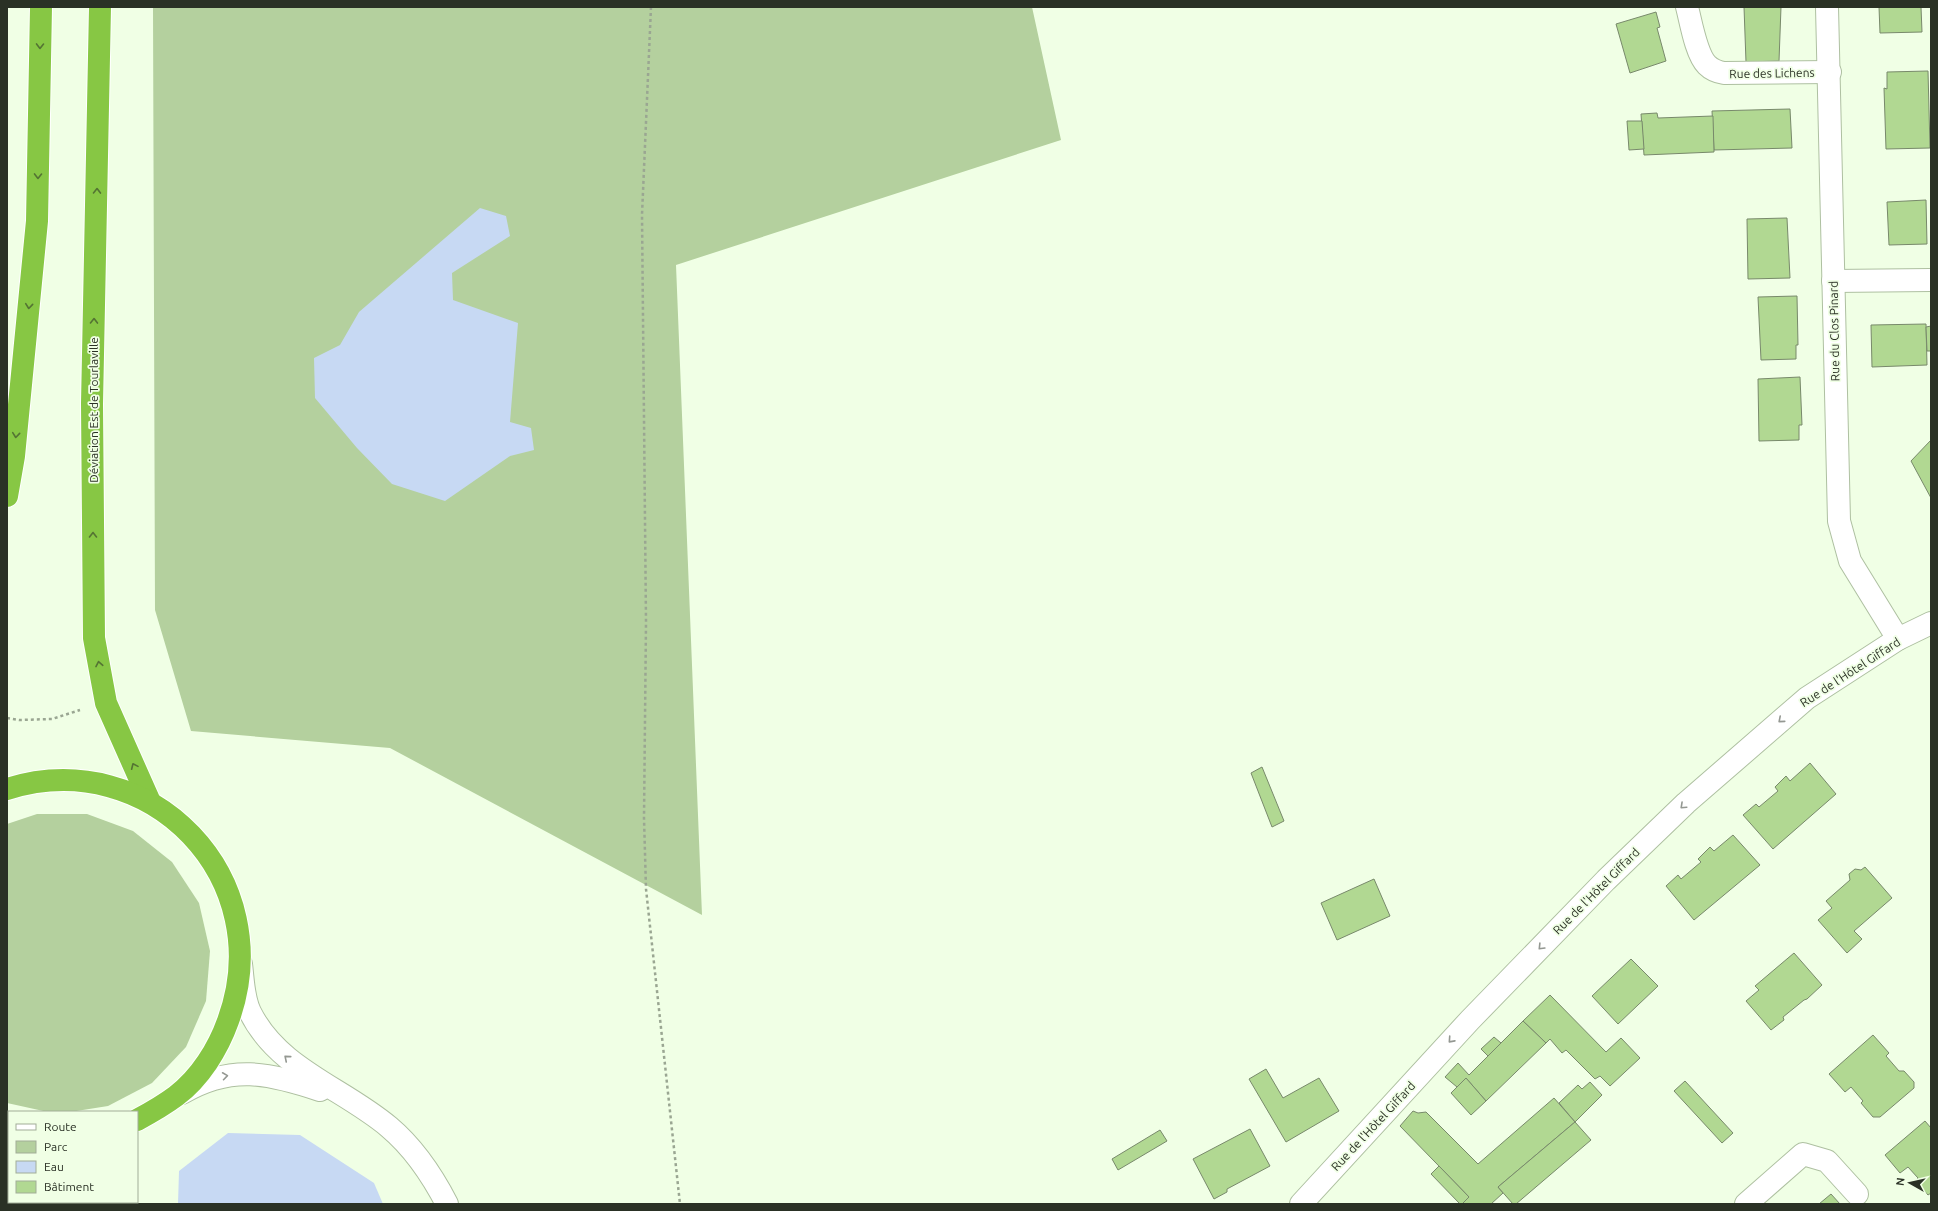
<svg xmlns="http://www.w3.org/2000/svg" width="1938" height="1211" font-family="Ubuntu,sans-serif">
<rect width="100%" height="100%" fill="#f0ffe5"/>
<g fill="#b4d09e">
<polygon points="153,7 1032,7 1061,140 676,265 702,915 390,748 191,731 155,610"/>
<polygon points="37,814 87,814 133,831 172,862 199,903 210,951 206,1001 186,1047 152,1083 108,1106 70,1112 48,1112 7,1103 7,824"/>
</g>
<g fill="#c7d9f3">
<polygon points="480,208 506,216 510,236 452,273 453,300 518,323 510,422 531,428 534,450 510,456 445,501 392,484 357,448 315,398 314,358 340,345 359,312"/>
<polygon points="228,1133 300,1135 374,1183 383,1204 178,1204 179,1171"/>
</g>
<g fill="#b1d892" stroke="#78896b">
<polygon points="1744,7 1781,7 1779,61 1746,62"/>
<polygon points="1879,7 1921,7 1922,32 1880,33"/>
<polygon points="1656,12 1660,27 1657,28 1666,61 1630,73 1616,24"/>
<polygon points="1928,71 1930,148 1886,149 1884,88 1887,89 1887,72"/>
<polygon points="1790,109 1792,148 1714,150 1712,111"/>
<polygon points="1657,113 1658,118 1713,116 1714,152 1644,155 1641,114"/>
<polygon points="1627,121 1642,121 1644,149 1629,150"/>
<polygon points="1926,200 1927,244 1889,245 1887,202"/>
<polygon points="1787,218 1790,278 1748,279 1747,219"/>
<polygon points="1797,296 1798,345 1796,345 1796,359 1761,360 1758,297"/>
<polygon points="1926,324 1927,365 1872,367 1871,325"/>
<polygon points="1931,326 1931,351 1927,351 1926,327"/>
<polygon points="1800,377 1802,425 1799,425 1799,440 1759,441 1758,379"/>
<polygon points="1931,440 1931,498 1911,461"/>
<polygon points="1810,763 1836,794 1773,849 1743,815 1756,804 1759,807 1778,791 1775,787 1786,776 1790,781"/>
<polygon points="1262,767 1284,821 1272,827 1251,773"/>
<polygon points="1733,835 1760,865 1694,920 1666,886 1678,875 1681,879 1701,862 1698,859 1710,847 1714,851"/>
<polygon points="1865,867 1892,898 1854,931 1862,939 1847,953 1818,920 1832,908 1826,901 1850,880 1849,874 1855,869 1861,870"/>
<polygon points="1374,879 1390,916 1337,940 1321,903"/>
<polygon points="1794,953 1822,985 1807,999 1804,1000 1783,1017 1784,1020 1771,1030 1746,1001 1759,990 1755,986"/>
<polygon points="1631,959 1658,986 1618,1024 1592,996"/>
<polygon points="1550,995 1606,1052 1621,1038 1640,1058 1610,1086 1600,1076 1595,1079 1566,1050 1562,1053 1550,1039 1546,1043 1523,1021"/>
<polygon points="1523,1021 1546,1043 1486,1101 1466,1078 1457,1087 1445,1077 1458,1063 1469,1075"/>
<polygon points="1873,1035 1889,1053 1886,1056 1899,1071 1904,1071 1914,1082 1914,1088 1880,1117 1873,1117 1861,1103 1863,1101 1851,1087 1845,1092 1829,1074"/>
<polygon points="1494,1037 1501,1043 1488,1056 1481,1049"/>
<polygon points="1266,1069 1283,1098 1319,1078 1339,1111 1286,1142 1249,1079"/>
<polygon points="1466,1078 1486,1101 1471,1115 1451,1093"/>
<polygon points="1685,1081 1733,1133 1722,1143 1674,1091"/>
<polygon points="1590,1082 1602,1095 1575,1122 1559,1103 1578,1085 1582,1089"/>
<polygon points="1554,1098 1575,1122 1498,1187 1503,1193 1491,1204 1462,1204 1469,1197 1400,1126 1413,1111 1418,1113 1426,1112 1478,1164"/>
<polygon points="1925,1121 1931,1128 1931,1193 1928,1195 1915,1181 1918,1178 1908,1167 1900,1173 1885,1155"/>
<polygon points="1575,1122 1591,1140 1516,1204 1513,1204 1498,1187"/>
<polygon points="1250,1129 1270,1166 1227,1189 1227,1192 1214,1199 1193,1159"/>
<polygon points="1160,1130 1167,1141 1118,1170 1112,1159"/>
<polygon points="1439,1166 1469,1197 1462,1204 1460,1204 1431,1174"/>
<polygon points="1831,1194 1840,1204 1819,1204"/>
</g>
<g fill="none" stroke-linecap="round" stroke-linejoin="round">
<defs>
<g id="street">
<path d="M 1687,7 C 1691,22 1696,54 1707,65 C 1712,70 1718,72 1724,73 L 1830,72"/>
<polyline points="1827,7 1839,521 1850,561 1898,639"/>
<polyline points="1833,281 1931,280"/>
<polyline points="1301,1204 1470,1020 1606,880 1686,803 1807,698 1898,639 1931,623"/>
<polyline points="1746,1204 1803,1154 1827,1161 1857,1194"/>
</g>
<g id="secondary">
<path d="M 241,964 C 243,979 243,998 250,1012 C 278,1069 343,1088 389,1127 C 414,1148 432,1175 447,1204"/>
<path d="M 182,1093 C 231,1064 269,1073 320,1090"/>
</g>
<g id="highway">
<polyline points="100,7 92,404 94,638 106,703 150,802"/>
<polyline points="7,496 14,456 37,221 41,7"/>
<path d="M 7,789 C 151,744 280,879 228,1021 C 218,1049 200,1078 176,1096 C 164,1105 150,1113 137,1120"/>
<polyline points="7,1129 9,1129"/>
<polyline points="7,1169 9,1173"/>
<polyline points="18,1202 19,1204"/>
<polyline points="90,1204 90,1202"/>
</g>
</defs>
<use href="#street" stroke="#aec0a1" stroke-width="24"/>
<use href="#secondary" stroke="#aec0a1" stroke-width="24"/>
<use href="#highway" stroke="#fff" stroke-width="24"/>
<g stroke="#9aa692" stroke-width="2.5" stroke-dasharray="3 3" stroke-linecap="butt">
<polyline points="651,7 642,215 646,622 644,818 646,889 680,1204"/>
<polyline points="7,718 19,720 52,719 80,710"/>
</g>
<use href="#street" stroke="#fff" stroke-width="22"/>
<use href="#secondary" stroke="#fff" stroke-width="22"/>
<use href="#highway" stroke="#87c744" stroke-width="22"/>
</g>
<defs><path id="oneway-chevron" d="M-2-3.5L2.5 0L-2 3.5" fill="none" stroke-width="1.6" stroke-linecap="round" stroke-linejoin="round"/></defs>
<g stroke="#547433">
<use href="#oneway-chevron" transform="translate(40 46) rotate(91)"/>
<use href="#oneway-chevron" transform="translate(38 176) rotate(91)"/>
<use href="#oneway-chevron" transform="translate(97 191) rotate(-89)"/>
<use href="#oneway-chevron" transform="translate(29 306) rotate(96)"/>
<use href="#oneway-chevron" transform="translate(94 321) rotate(-89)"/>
<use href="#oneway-chevron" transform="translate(16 435) rotate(96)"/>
<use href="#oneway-chevron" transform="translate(93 535) rotate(-90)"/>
<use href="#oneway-chevron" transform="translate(99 664) rotate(-101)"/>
<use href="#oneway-chevron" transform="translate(134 766) rotate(-114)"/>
</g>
<g stroke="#949892">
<use href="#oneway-chevron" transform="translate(1781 720) rotate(139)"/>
<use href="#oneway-chevron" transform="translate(1683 806) rotate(137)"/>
<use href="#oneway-chevron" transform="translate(1541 947) rotate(134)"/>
<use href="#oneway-chevron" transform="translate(1451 1040) rotate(132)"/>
<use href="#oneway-chevron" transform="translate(287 1058) rotate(-140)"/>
<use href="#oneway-chevron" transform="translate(225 1076) rotate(-8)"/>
</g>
<g text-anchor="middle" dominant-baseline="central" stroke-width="3.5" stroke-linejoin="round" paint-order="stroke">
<g font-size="12" fill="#2a3125" stroke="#f0ffe5">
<text transform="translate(1772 73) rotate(-1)">Rue des Lichens</text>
<text transform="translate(1834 331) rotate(-91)">Rue du Clos Pinard</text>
<text transform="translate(93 410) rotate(-90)">Déviation Est de Tourlaville</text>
<text transform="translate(1850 672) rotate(-33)">Rue de l'Hôtel Giffard</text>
<text transform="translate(1596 891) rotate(-45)">Rue de l'Hôtel Giffard</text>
<text transform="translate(1373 1126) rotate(-47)">Rue de l'Hôtel Giffard</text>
</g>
</g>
<rect width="1938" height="1211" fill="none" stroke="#2a3125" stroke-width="16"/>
<rect x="8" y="1111" width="130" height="92" fill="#f0ffe5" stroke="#a1ad98"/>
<rect x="16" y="1124" width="20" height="6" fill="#ffffff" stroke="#a1ad98"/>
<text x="44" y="1131" font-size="12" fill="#2a3125">Route</text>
<rect x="16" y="1141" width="20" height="12" fill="#b4d09e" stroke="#a1ad98"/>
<text x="44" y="1151" font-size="12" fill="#2a3125">Parc</text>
<rect x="16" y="1161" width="20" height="12" fill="#c7d9f3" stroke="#a1ad98"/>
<text x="44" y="1171" font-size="12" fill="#2a3125">Eau</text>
<rect x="16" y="1181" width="20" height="12" fill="#b1d892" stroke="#a1ad98"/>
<text x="44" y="1191" font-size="12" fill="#2a3125">Bâtiment</text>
<g transform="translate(1910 1183) rotate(278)" stroke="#f0ffe5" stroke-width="3" paint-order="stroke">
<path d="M0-3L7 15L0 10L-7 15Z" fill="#2a3125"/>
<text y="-6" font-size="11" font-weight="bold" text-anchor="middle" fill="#2a3125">N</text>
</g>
</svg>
